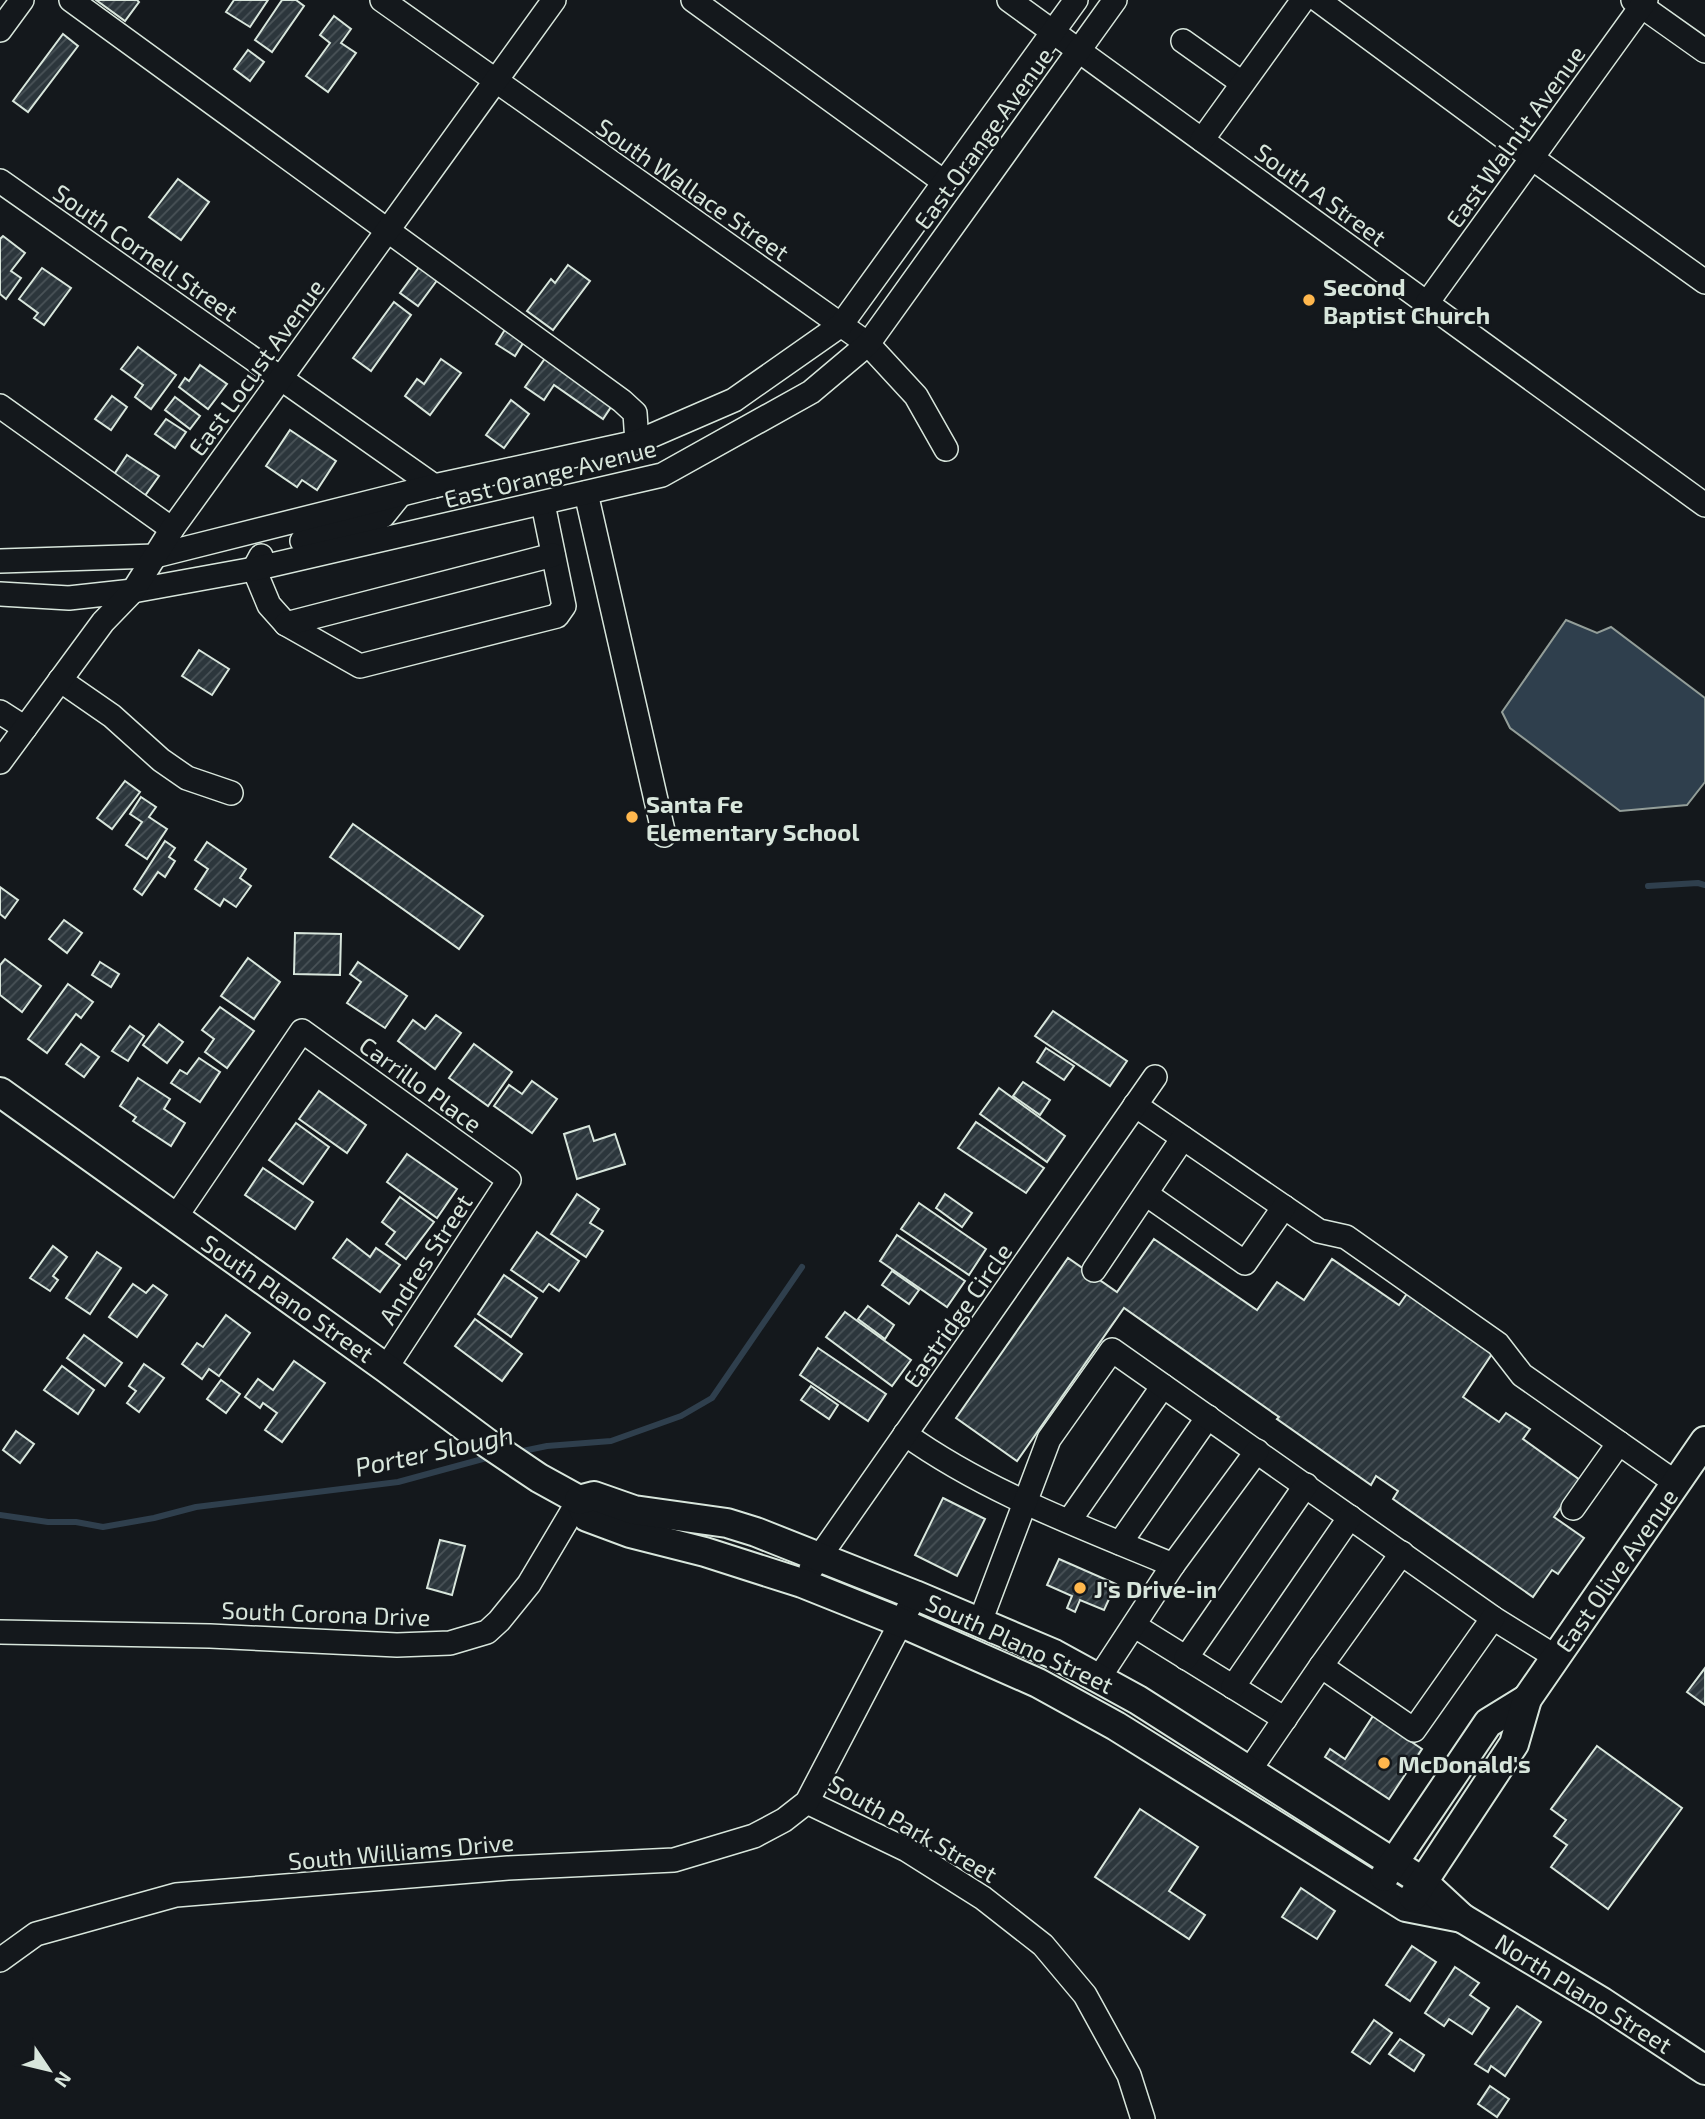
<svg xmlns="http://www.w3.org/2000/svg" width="1705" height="2119" font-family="'Exo 2',sans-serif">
<defs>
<pattern id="building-hatch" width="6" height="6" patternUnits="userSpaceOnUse" patternTransform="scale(1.75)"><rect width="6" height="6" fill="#2c363c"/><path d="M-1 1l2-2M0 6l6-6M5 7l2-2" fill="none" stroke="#4a5358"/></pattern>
</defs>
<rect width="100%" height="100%" fill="#14181c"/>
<polygon fill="#2f3f4d" stroke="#939e99" stroke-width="2" points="1566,620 1597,633 1611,627 1705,698 1705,782 1687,805 1620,811 1510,728 1502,712"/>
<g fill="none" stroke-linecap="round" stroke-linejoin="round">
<g stroke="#2f3f4d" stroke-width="6">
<polyline points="1648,886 1698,883 1705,885"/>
<polyline points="518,1452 547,1446 611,1441 681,1416 712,1398 802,1267"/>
<polyline points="0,1515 48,1522 76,1522 103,1527 154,1518 196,1507 398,1482 490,1457"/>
</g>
</g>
<g fill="url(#building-hatch)" stroke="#d8e6dc" stroke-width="2">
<polygon points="96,0 137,0 139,2 125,21"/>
<polygon points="234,0 268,0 250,27 226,12"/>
<polygon points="282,0 296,0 304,6 272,52 255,40"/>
<polygon points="334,16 351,29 341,43 356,53 328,92 306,76 330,43 320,35"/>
<polygon points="63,34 78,46 28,112 13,101"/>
<polygon points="248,50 264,62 250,81 234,69"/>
<polygon points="178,179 209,202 181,240 149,217"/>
<polygon points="3,236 25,253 11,271 21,278 6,299 0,294 0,239"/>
<polygon points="568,265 590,281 553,330 527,311 551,279 555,283"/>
<polygon points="420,266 438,279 418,306 400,293"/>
<polygon points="42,268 71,288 44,325 34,318 38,313 19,299"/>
<polygon points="394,302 411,315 371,371 353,358"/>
<polygon points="506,328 525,340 515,356 496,344"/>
<polygon points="138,347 176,375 151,409 135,397 143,385 121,369"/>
<polygon points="546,357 613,404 603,419 554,385 544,400 525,387"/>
<polygon points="441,359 461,373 430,415 405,396 417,379 424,384"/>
<polygon points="200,365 227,384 208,409 179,387 185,378 189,381"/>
<polygon points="112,396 127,407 111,430 95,419"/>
<polygon points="175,397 200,416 190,429 165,410"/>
<polygon points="511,400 529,414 504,448 486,435"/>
<polygon points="166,419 186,432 175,448 155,434"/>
<polygon points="290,430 336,461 317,490 302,480 297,487 266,466"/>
<polygon points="127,455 159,476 144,497 113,476"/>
<polygon points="199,650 229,669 212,695 182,676"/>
<polygon points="125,781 140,792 112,829 97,818"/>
<polygon points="141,797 156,807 149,817 167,829 147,859 126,845 142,822 130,814"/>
<polygon points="353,824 483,916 459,949 330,857"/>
<polygon points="165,841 175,848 169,857 175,861 165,877 158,872 142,895 134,889"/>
<polygon points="207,842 246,869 240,878 251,886 236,907 224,899 220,906 195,889 208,869 195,860"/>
<polygon points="0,887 18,900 5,918 0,914"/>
<polygon points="64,920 82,933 67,953 49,939"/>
<polygon points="295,933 341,934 340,975 294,974"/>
<polygon points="248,958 280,982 254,1019 221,996"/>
<polygon points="5,959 41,986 22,1012 0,995 0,965"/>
<polygon points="100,962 119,974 111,987 92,975"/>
<polygon points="358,962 407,996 385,1028 347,1003 361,982 350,974"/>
<polygon points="68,984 93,1002 81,1018 76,1014 47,1053 28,1039"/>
<polygon points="220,1007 254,1031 227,1068 205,1052 214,1039 202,1030"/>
<polygon points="1053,1011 1127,1061 1110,1086 1035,1036"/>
<polygon points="436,1015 461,1033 435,1069 398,1041 413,1020 425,1029"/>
<polygon points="159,1024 183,1042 167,1063 143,1045"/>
<polygon points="130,1026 144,1036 128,1061 112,1051"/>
<polygon points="81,1044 99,1057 84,1077 66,1064"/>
<polygon points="474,1044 512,1072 488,1106 449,1078"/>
<polygon points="1046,1048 1074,1066 1064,1080 1037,1062"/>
<polygon points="199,1058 220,1072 200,1102 171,1083 180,1070 187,1074"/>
<polygon points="138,1078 170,1099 164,1109 185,1123 171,1146 133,1121 136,1117 120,1106"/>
<polygon points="532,1081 557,1099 532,1133 494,1106 509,1085 522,1094"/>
<polygon points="1023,1082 1050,1100 1040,1115 1013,1096"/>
<polygon points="999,1088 1065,1136 1047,1162 980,1114"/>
<polygon points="319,1091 366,1125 347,1153 299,1119"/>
<polygon points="976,1122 1044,1168 1026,1193 958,1148"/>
<polygon points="296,1123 329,1147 303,1184 269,1160"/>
<polygon points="589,1126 594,1141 615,1134 625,1164 577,1179 564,1134"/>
<polygon points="407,1154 457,1189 437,1218 387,1182"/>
<polygon points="263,1168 313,1202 295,1229 245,1195"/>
<polygon points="577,1194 599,1209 590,1223 603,1231 586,1257 551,1234"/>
<polygon points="945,1194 972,1213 962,1227 936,1208"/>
<polygon points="400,1197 434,1222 406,1259 386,1244 395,1232 382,1222"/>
<polygon points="919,1203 986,1249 969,1275 901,1229"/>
<polygon points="537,1232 579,1261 559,1291 549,1284 543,1292 511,1270"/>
<polygon points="897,1235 965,1281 947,1307 880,1261"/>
<polygon points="347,1239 370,1257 376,1248 400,1265 380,1292 333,1258"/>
<polygon points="1154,1239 1257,1310 1277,1282 1304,1300 1332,1259 1399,1305 1411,1288 1496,1348 1463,1397 1499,1422 1506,1413 1530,1429 1523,1439 1580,1480 1554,1517 1584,1538 1558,1574 1552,1570 1533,1597 1393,1499 1398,1491 1376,1476 1371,1485 1277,1419 1279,1417 1124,1308 1017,1461 956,1418 1068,1258 1117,1292"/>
<polygon points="53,1246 67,1257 53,1276 58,1280 50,1291 30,1278"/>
<polygon points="97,1252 121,1268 90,1314 66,1298"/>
<polygon points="892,1271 919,1290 909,1304 882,1285"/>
<polygon points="504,1275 537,1298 511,1337 478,1314"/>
<polygon points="133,1284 146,1293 153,1285 167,1295 137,1337 109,1317"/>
<polygon points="868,1306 894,1325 885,1339 858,1319"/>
<polygon points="845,1312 911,1360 892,1386 826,1337"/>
<polygon points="226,1315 250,1333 219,1376 209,1369 202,1379 182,1364 197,1343 203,1347"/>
<polygon points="475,1319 522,1354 502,1381 455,1346"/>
<polygon points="84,1335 122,1363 105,1386 67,1358"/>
<polygon points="818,1348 886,1394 868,1421 800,1375"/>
<polygon points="294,1361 325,1383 282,1442 265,1430 277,1413 263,1403 260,1408 245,1397 258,1379 273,1390"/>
<polygon points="144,1364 164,1378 139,1412 127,1403 136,1391 129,1386"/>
<polygon points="62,1366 94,1390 78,1414 44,1390"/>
<polygon points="221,1380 240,1394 226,1413 207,1399"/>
<polygon points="811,1386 838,1405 829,1419 801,1400"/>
<polygon points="16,1431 34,1444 20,1463 3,1450"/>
<polygon points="943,1498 985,1519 957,1576 915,1555"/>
<polygon points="440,1540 465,1546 452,1595 427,1588"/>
<polygon points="1059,1559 1116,1584 1104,1610 1080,1600 1075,1612 1067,1608 1072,1596 1047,1585"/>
<polygon points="1705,1668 1705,1705 1687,1692"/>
<polygon points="1373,1716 1422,1749 1389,1799 1325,1757 1330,1749 1345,1759"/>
<polygon points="1597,1746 1682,1808 1608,1909 1551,1867 1567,1845 1554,1836 1566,1820 1551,1809"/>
<polygon points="1140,1809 1198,1847 1169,1891 1205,1915 1189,1939 1095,1877"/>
<polygon points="1301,1888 1335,1911 1317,1939 1282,1917"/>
<polygon points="1412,1946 1436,1962 1410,2001 1386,1985"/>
<polygon points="1455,1967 1479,1983 1470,1995 1489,2008 1472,2034 1449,2019 1444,2026 1425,2013"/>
<polygon points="1517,2006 1541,2022 1505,2076 1491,2066 1488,2072 1475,2064"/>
<polygon points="1374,2020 1392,2033 1370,2064 1352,2052"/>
<polygon points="1400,2039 1424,2055 1414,2071 1389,2054"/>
<polygon points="1490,2086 1509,2099 1497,2117 1478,2104"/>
</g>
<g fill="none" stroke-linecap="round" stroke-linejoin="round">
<defs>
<g id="minor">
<polyline points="71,0 622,401 635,413 637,442"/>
<polyline points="382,0 868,344 916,396 946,449"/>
<polyline points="693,0 944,182"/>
<polyline points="1009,0 1705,505"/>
<polyline points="1318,0 1532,158 1705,282"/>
<polyline points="1633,0 1705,51"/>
<polyline points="0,30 22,0"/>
<polyline points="1183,41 1242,83"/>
<polyline points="1202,140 1303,0"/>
<polyline points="0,181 434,486"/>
<polyline points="1427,303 1646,0"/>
<polyline points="0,406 172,529"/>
<polyline points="586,493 664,835"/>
<polyline points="302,541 365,526 383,516 400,495"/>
<polyline points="261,556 254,569 269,605 286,624 360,666 557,616 564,606 543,504"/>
<polyline points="0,561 155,556 434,486 637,442 734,400 841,325 1076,0"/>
<polyline points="0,594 69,598 133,591 254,569 662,475 811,392 868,344 1115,0"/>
<polyline points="286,624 553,555"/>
<polyline points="60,680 112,716 161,760 187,778 231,793"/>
<polyline points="0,712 25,728"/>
<polyline points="0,762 103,622 133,591 172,529 554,0"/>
<polyline points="1135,1105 1319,1231 1346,1237 1498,1344 1522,1375 1676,1483"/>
<polyline points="1146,1194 1245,1263 1284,1207"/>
<polyline points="175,1218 302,1031 509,1180 386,1368"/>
<polyline points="1094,1270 1183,1138"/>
<path d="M 905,1434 C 986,1492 1082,1527 1173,1565"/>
<polyline points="1573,1508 1619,1443"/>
<polyline points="1069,1521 1163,1386"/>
<polyline points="1120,1543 1208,1417"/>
<polyline points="811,1569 1155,1077"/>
<polyline points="980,1622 1049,1439 1112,1350 1493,1618 1556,1657"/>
<polyline points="1135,1626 1285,1719"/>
<polyline points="0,1632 210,1636 397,1645 450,1643 487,1632 499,1621 529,1584 579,1500"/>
<polyline points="1186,1658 1306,1485"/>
<polyline points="1321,1666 1402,1553"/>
<polyline points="1099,1678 1173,1565 1257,1451"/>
<polyline points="1233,1687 1350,1517"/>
<polyline points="1249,1771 1321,1666 1414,1730 1493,1618"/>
<polyline points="807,1802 907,1850 983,1898 1043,1945 1085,1995 1129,2075 1143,2119"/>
<polyline points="0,1960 36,1934 176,1895 508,1868 674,1860 754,1836 784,1820 807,1802 909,1607"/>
</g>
<g id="major">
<polyline points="0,1092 386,1368 487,1443 539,1478 579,1500 587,1517 630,1533 705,1552 802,1583 902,1623 1038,1683 1116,1726 1406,1907 1462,1918"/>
<polyline points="579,1500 594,1496 634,1510 727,1523 756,1532 915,1595 1054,1654 1138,1700 1422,1881 1462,1918 1602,2002 1705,2070"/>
<polyline points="1384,1877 1488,1723 1527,1699"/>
<polyline points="1413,1897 1514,1744 1527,1699 1705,1441"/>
</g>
</defs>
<use href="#minor" stroke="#d8e6dc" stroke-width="26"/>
<use href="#major" stroke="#d8e6dc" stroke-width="32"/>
<use href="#minor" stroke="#14181c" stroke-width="23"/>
<use href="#major" stroke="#14181c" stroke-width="28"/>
</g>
<g fill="#ffb74d" stroke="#14181c" stroke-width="2.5">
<circle cx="1309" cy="300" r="7"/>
<circle cx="632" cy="817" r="7"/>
<circle cx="1080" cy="1588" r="7"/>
<circle cx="1384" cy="1763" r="7"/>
</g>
<g text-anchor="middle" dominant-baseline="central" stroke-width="5" stroke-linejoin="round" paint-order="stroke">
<g font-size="24" fill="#d8e6dc" stroke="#14181c">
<text transform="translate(1515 136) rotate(-54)">East Walnut Avenue</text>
<text transform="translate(983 138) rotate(-54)">East Orange Avenue</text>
<text transform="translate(693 189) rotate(35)">South Wallace Street</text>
<text transform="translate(1321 194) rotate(36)">South A Street</text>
<text transform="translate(146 252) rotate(35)">South Cornell Street</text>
<text transform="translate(256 367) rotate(-54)">East Locust Avenue</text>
<text transform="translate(550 473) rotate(-14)">East Orange Avenue</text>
<text transform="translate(421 1084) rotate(36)">Carrillo Place</text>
<text transform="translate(425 1259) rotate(-57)">Andres Street</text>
<text transform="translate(288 1298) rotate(35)">South Plano Street</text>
<text transform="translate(957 1315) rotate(-55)">Eastridge Circle</text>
<text transform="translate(1616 1570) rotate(-55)">East Olive Avenue</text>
<text transform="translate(326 1613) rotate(2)">South Corona Drive</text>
<text transform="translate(1020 1643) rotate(25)">South Plano Street</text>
<text transform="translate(913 1828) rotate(30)">South Park Street</text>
<text transform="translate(401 1851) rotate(-5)">South Williams Drive</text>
<text transform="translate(1584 1993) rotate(32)">North Plano Street</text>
</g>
<g font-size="24" font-weight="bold" fill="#d8e6dc" stroke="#14181c" text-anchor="start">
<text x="1323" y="286">Second<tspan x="1323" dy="28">Baptist Church</tspan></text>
<text x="646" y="803">Santa Fe<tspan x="646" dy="28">Elementary School</tspan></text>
<text x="1094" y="1588">J's Drive-in</text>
<text x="1398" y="1763">McDonald's</text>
</g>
<g font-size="26" font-style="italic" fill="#d8e6dc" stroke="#14181c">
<text transform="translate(434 1450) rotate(-12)">Porter Slough</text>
</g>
</g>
<g transform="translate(49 2070) rotate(125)" stroke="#14181c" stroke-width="5" paint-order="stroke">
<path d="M0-5L12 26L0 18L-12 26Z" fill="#d8e6dc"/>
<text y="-10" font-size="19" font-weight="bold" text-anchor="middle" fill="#d8e6dc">N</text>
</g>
</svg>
